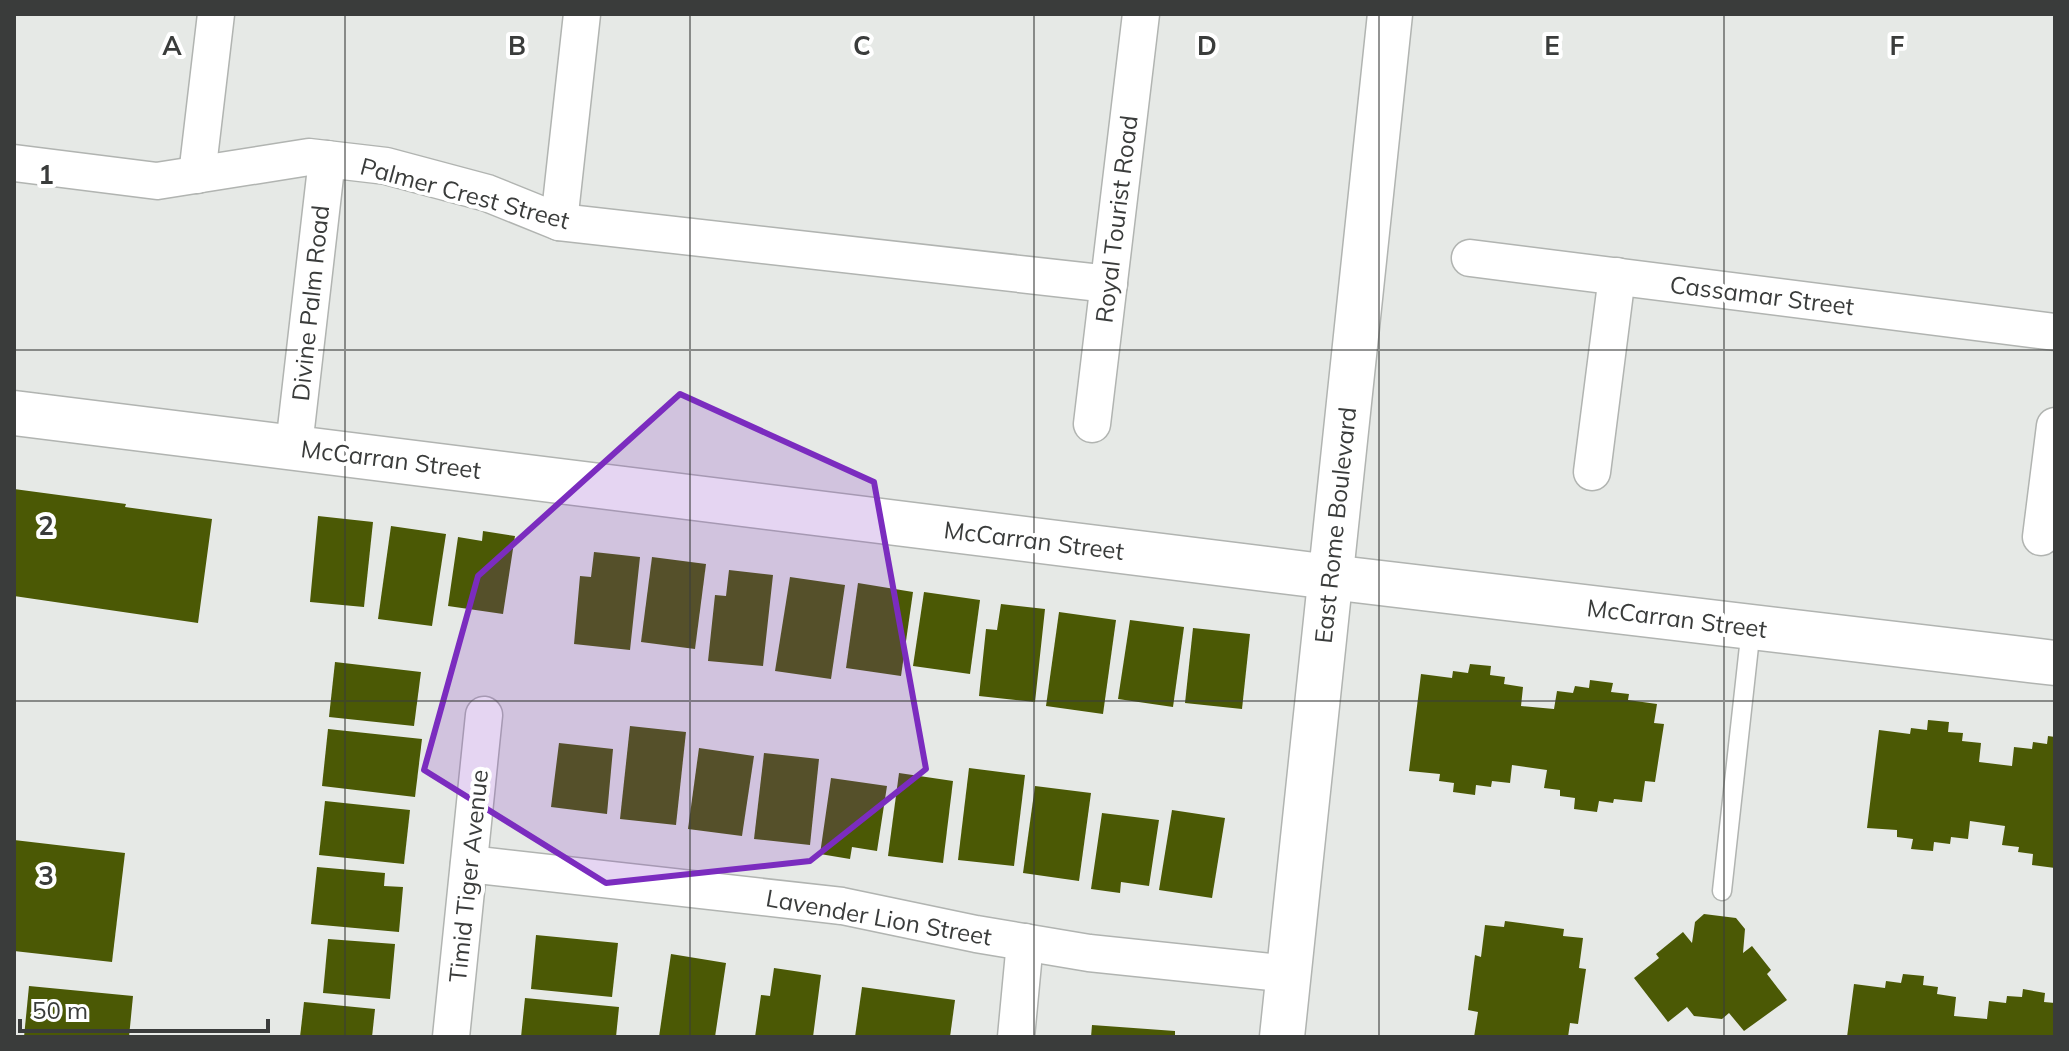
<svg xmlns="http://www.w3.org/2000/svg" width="2069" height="1051" font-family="Mulish,sans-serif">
<rect width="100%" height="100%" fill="#e6e9e6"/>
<g fill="#4b5905">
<polygon points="14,489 126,504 125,507 212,519 198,623 14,596"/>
<polygon points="318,516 373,522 364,607 310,602"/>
<polygon points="391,526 446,534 432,626 378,619"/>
<polygon points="483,531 515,536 503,614 448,606 458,537 482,541"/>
<polygon points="594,552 640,557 630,650 574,644 580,576 591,577"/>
<polygon points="652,557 706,564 695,649 641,642"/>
<polygon points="729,570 773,575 763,666 708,661 715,595 726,596"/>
<polygon points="790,577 845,585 831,679 775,671"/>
<polygon points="858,583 913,592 901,676 846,668"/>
<polygon points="924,592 980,600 970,674 913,666"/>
<polygon points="1001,604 1045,609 1035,702 979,696 986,629 997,630"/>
<polygon points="1059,612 1116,620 1103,714 1046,706"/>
<polygon points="1130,620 1184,627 1173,707 1118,699"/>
<polygon points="1193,628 1250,634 1242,709 1185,703"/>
<polygon points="335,662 421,672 414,726 329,717"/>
<polygon points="1470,664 1491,666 1490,675 1505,677 1504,684 1523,687 1521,706 1554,709 1557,691 1573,693 1575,686 1589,688 1590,680 1613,683 1611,692 1629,694 1628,700 1657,704 1654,723 1664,724 1655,782 1645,781 1642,802 1614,799 1613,803 1599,801 1597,812 1574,809 1575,798 1560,796 1560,790 1544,788 1547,770 1512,765 1510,783 1492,781 1491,787 1476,785 1475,795 1453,792 1454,783 1439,781 1440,774 1409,771 1421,674 1452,678 1453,671 1468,673"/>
<polygon points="1928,720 1949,722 1948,732 1963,733 1962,741 1981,743 1979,762 2012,766 2014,747 2032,749 2033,742 2047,744 2048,736 2055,737 2055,868 2032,865 2033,854 2018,852 2019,847 2002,845 2005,826 1970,821 1968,839 1951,837 1950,844 1934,842 1933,851 1911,849 1913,839 1897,837 1897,830 1867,828 1879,730 1910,734 1911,728 1927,730"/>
<polygon points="630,726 686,732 676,825 620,819"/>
<polygon points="328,729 422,739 415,797 322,786"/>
<polygon points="559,743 613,749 607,814 551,807"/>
<polygon points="699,748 754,756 742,836 688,829"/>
<polygon points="764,753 819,759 810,845 754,839"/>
<polygon points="969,768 1025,775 1014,866 958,860"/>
<polygon points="899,773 953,781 943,863 888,856"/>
<polygon points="831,778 887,786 877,851 852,847 850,859 820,854"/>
<polygon points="1035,786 1091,793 1079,881 1023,873"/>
<polygon points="325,801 410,810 404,864 319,855"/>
<polygon points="1172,810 1225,818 1212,898 1159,890"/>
<polygon points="1102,813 1159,820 1149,886 1121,882 1120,893 1091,889"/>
<polygon points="14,840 125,853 112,962 14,951"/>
<polygon points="317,867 385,873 384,886 403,887 399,932 311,924"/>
<polygon points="1704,914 1736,918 1745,929 1743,953 1752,946 1771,970 1767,974 1787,1000 1744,1031 1729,1013 1722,1019 1694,1016 1687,1007 1668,1022 1634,978 1659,958 1656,954 1683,932 1692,943 1695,922"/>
<polygon points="1505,921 1564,929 1563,936 1583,938 1579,968 1586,969 1578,1024 1570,1023 1568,1037 1474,1037 1478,1012 1468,1010 1475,955 1481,957 1485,925 1504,927"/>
<polygon points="536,935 618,943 612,997 531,989"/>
<polygon points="328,939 395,944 390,999 323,993"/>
<polygon points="671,954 726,963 715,1037 659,1037"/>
<polygon points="774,968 821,975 813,1037 755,1037 761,995 770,996"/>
<polygon points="1903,974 1924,976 1923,985 1938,987 1937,994 1956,997 1954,1016 1987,1019 1989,1001 2006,1003 2007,996 2022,997 2023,989 2045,993 2044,1002 2055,1003 2055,1037 1847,1037 1854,984 1885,988 1886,981 1901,983"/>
<polygon points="29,986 133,996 129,1037 24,1037"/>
<polygon points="862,987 955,1000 950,1037 855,1037"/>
<polygon points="525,998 619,1007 616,1037 521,1037"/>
<polygon points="304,1002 375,1009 372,1037 300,1037"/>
<polygon points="1092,1025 1175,1031 1175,1037 1091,1037"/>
</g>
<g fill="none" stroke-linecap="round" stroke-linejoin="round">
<defs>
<polyline id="service" points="1722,891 1751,628"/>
<g id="minor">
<polyline points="14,163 157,181 309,157 386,166 487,193 559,222 1109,284"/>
<polyline points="197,175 216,14"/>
<polyline points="559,222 582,14"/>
<polyline points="1470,258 2055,332"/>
<polyline points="1092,424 1141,14"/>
<polyline points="294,446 327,159"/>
<polyline points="1592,472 1617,276"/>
<polyline points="2041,537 2055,426"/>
<polyline points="469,864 842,906 976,934 1089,953 1289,974"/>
<polyline points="451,1037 484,715"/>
<polyline points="1016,1037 1025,942"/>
</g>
<g id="tertiary">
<polyline points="14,413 1330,577 2055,663"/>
<polyline points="1282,1037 1390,14"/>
</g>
</defs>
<use href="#service" stroke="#b1b4b1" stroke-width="21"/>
<use href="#minor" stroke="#b1b4b1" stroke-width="39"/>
<use href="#tertiary" stroke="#b1b4b1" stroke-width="47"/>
<use href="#service" stroke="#fff" stroke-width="18"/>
<use href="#minor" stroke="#fff" stroke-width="36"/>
<use href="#tertiary" stroke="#fff" stroke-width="44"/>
</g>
<path fill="#7b2cbf" fill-opacity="0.2" stroke="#7b2cbf" stroke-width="6" stroke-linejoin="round" d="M 680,394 L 874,482 L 926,769 L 810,861 L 606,883 L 424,770 L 478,576 Z"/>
<path fill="none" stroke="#3a3c3b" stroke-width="2" stroke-opacity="0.55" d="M 345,14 L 345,1037M 690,14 L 690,1037M 1034,14 L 1034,1037M 1379,14 L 1379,1037M 1724,14 L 1724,1037M 14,350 L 2055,350M 14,701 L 2055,701"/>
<g text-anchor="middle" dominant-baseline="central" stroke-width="8" stroke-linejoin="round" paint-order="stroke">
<g font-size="24" fill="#3a3c3b" stroke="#fff">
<text transform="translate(465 193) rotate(15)">Palmer Crest Street</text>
<text transform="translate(1116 219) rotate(-83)">Royal Tourist Road</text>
<text transform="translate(1762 295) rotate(7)">Cassamar Street</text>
<text transform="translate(310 303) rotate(-84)">Divine Palm Road</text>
<text transform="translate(391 459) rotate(7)">McCarran Street</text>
<text transform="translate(1335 525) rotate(-84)">East Rome Boulevard</text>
<text transform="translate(1034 540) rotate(7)">McCarran Street</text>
<text transform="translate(1677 618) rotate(7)">McCarran Street</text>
<text transform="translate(468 876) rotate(-84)">Timid Tiger Avenue</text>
<text transform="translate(879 917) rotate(10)">Lavender Lion Street</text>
</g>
</g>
<g font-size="26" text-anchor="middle" font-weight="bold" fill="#3a3c3b" stroke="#fff" stroke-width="8" stroke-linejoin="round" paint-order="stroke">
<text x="172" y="55">A</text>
<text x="517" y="55">B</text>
<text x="862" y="55">C</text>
<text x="1207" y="55">D</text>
<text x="1552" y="55">E</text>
<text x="1897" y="55">F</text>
<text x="46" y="184">1</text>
<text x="46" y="535">2</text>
<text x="46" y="885">3</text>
</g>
<rect width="2069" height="1051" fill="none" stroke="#3a3c3b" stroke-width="32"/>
<path d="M20 1019v12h248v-12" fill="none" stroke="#3a3c3b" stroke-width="4"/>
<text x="32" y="1019" font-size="24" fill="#3a3c3b" stroke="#ffffff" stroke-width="6" paint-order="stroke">50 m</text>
</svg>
